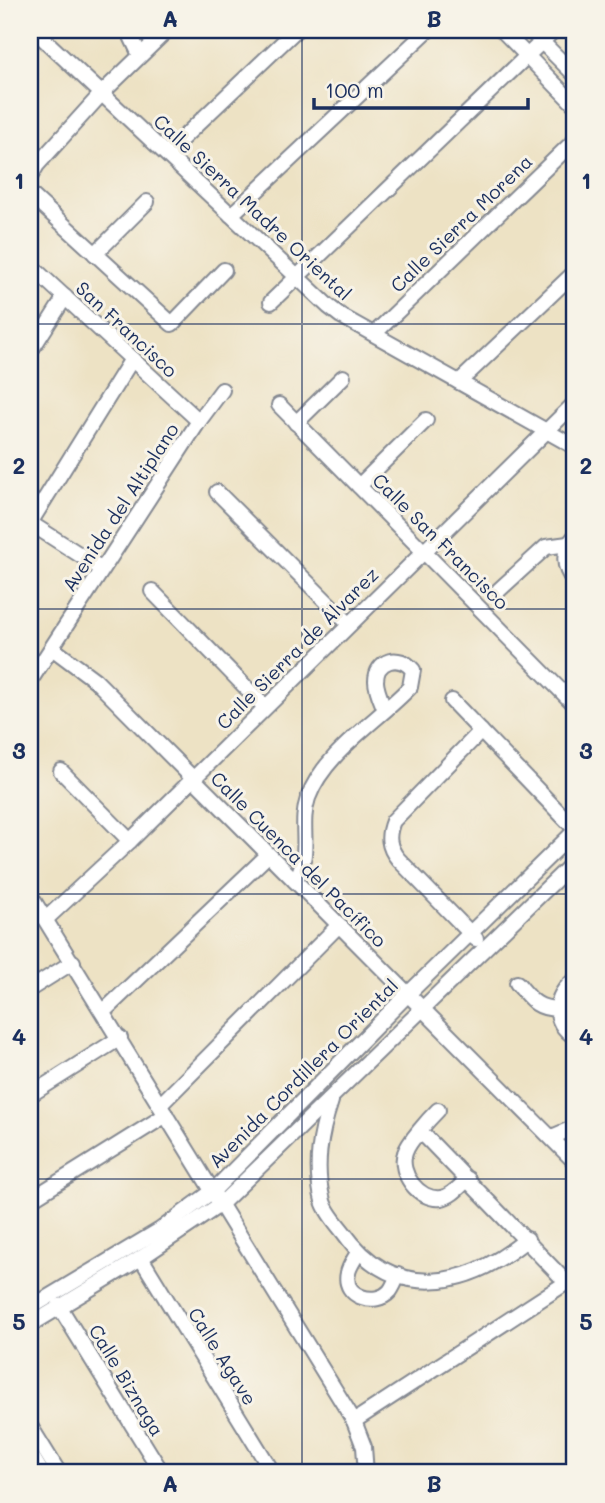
<svg xmlns="http://www.w3.org/2000/svg" width="605" height="1503" font-family="Mali,sans-serif">
<rect width="100%" height="100%" fill="#f7f3e8"/>
<filter id="ink" filterUnits="userSpaceOnUse"><feTurbulence type="fractalNoise" baseFrequency=".0143" numOctaves="2"/><feDisplacementMap in="SourceGraphic" scale="14" xChannelSelector="R" yChannelSelector="G"/><feConvolveMatrix kernelMatrix="1 2 1 2 8 2 1 2 1" color-interpolation-filters="sRGB"/></filter>
<filter id="wash" filterUnits="userSpaceOnUse"><feTurbulence type="fractalNoise" baseFrequency=".00686" numOctaves="4" result="noise"/><feDisplacementMap in="SourceGraphic" scale="28" xChannelSelector="R" yChannelSelector="G"/><feGaussianBlur stdDeviation="1.57" result="paint"/><feColorMatrix in="noise" values="0 0 0 0 0 0 0 0 0 0 0 0 0 0 0 0 0 1.4 0 .05"/><feComposite in="paint" operator="in"/></filter>
<g filter="url(#wash)">
<rect width="100%" height="100%" fill="#ede2c4"/>
</g>
<g filter="url(#ink)">
<g fill="none" stroke-linecap="round" stroke-linejoin="round">
<defs>
<g id="minor">
<polyline points="34,30 328,306 341,316 575,447"/>
<polyline points="128,30 140,55"/>
<polyline points="502,30 575,105"/>
<polyline points="530,30 575,75"/>
<polyline points="167,153 296,30"/>
<polyline points="30,177 37,165 103,92 167,30"/>
<polyline points="30,194 172,324 224,270"/>
<polyline points="231,215 428,30"/>
<polyline points="95,254 147,202"/>
<polyline points="30,265 199,421"/>
<polyline points="271,302 554,30"/>
<polyline points="374,334 575,140"/>
<polyline points="30,352 65,297"/>
<polyline points="459,382 575,272"/>
<polyline points="279,405 575,705"/>
<polyline points="296,423 343,377"/>
<polyline points="359,486 426,420"/>
<polyline points="217,492 349,624"/>
<polyline points="30,523 132,359"/>
<polyline points="30,523 102,569"/>
<path d="M 575,536 C 562,550 562,567 575,582"/>
<polyline points="499,590 546,547 568,544"/>
<polyline points="152,591 265,707"/>
<polyline points="52,648 95,680 575,1162"/>
<polyline points="30,681 199,421 222,390"/>
<polyline points="452,701 575,829"/>
<polyline points="61,771 130,841"/>
<path d="M 295,881 C 313,851 298,828 308,798 C 324,753 379,720 410,687 L 413,670 C 399,653 376,660 376,681 C 376,690 382,702 385,710"/>
<polyline points="30,895 354,1421 364,1447 366,1473"/>
<polyline points="46,919 130,841 575,403"/>
<path d="M 476,939 L 398,859 C 388,847 387,836 393,821 L 481,731"/>
<path d="M 575,980 C 553,995 551,1023 575,1037"/>
<path d="M 517,983 C 531,999 535,1008 557,1009"/>
<polyline points="30,989 73,962"/>
<polyline points="103,1012 268,855"/>
<polyline points="30,1095 120,1038"/>
<path d="M 331,1101 C 320,1134 314,1167 323,1201 C 326,1212 337,1224 344,1233 C 394,1303 468,1288 527,1239"/>
<polyline points="160,1105 339,925"/>
<path d="M 438,1110 C 430,1118 408,1142 405,1153 C 398,1173 419,1201 441,1198 C 451,1197 460,1186 468,1179"/>
<polyline points="418,1135 425,1136 567,1283"/>
<polyline points="552,1137 575,1127"/>
<polyline points="30,1200 166,1115"/>
<path d="M 358,1252 C 355,1259 349,1266 348,1273 C 342,1297 376,1307 390,1291 C 393,1287 396,1280 398,1275"/>
<polyline points="141,1258 273,1473"/>
<polyline points="59,1306 162,1473"/>
<polyline points="30,1308 160,1230 213,1191 408,994 575,831"/>
<polyline points="30,1325 141,1258 221,1204 575,861"/>
<polyline points="354,1421 575,1277"/>
<polyline points="30,1426 59,1473"/>
<polyline points="30,1453 42,1473"/>
<polyline points="567,1473 575,1469"/>
</g>
</defs>
<use href="#minor" stroke="#848891" stroke-width="18"/>
<use href="#minor" stroke="#fff" stroke-width="14"/>
</g>
</g>
<path fill="none" stroke="#1b2f5e" stroke-width="2" stroke-opacity="0.55" d="M 302,30 L 302,1473M 30,324 L 575,324M 30,609 L 575,609M 30,894 L 575,894M 30,1179 L 575,1179"/>
<g text-anchor="middle" dominant-baseline="central" stroke-width="6" stroke-linejoin="round" paint-order="stroke">
<g font-size="19" fill="#1b2f5e" stroke="#f7f3e8">
<text transform="translate(253 207) rotate(43)">Calle Sierra Madre Oriental</text>
<text transform="translate(461 223) rotate(-44)">Calle Sierra Morena</text>
<text transform="translate(127 329) rotate(43)">San Francisco</text>
<text transform="translate(120 507) rotate(-57)">Avenida del Altiplano</text>
<text transform="translate(441 541) rotate(45)">Calle San Francisco</text>
<text transform="translate(297 648) rotate(-45)">Calle Sierra de Álvarez</text>
<text transform="translate(299 859) rotate(45)">Calle Cuenca del Pacífico</text>
<text transform="translate(303 1073) rotate(-45)">Avenida Cordillera Oriental</text>
<text transform="translate(223 1356) rotate(58)">Calle Agave</text>
<text transform="translate(127 1380) rotate(59)">Calle Biznaga</text>
</g>
</g>
<rect width="605" height="1503" fill="none" stroke="#f7f3e8" stroke-width="77"/>
<path d="M314 98v10h214v-10" fill="none" stroke="#1b2f5e" stroke-width="3.5"/>
<text x="325" y="98" font-size="21" fill="#1b2f5e" stroke="#f7f3e8" stroke-width="5" paint-order="stroke">100 m</text>
<rect x="38" y="38" width="528" height="1426" fill="none" stroke="#1b2f5e" stroke-width="2.5"/>
<g font-size="23" text-anchor="middle" font-weight="bold" fill="#1b2f5e">
<text x="170" y="27">A</text>
<text x="434" y="27">B</text>
<text x="19" y="189">1</text>
<text x="586" y="189">1</text>
<text x="19" y="474">2</text>
<text x="586" y="474">2</text>
<text x="19" y="759">3</text>
<text x="586" y="759">3</text>
<text x="19" y="1045">4</text>
<text x="586" y="1045">4</text>
<text x="19" y="1330">5</text>
<text x="586" y="1330">5</text>
<text x="170" y="1492">A</text>
<text x="434" y="1492">B</text>
</g>
</svg>
